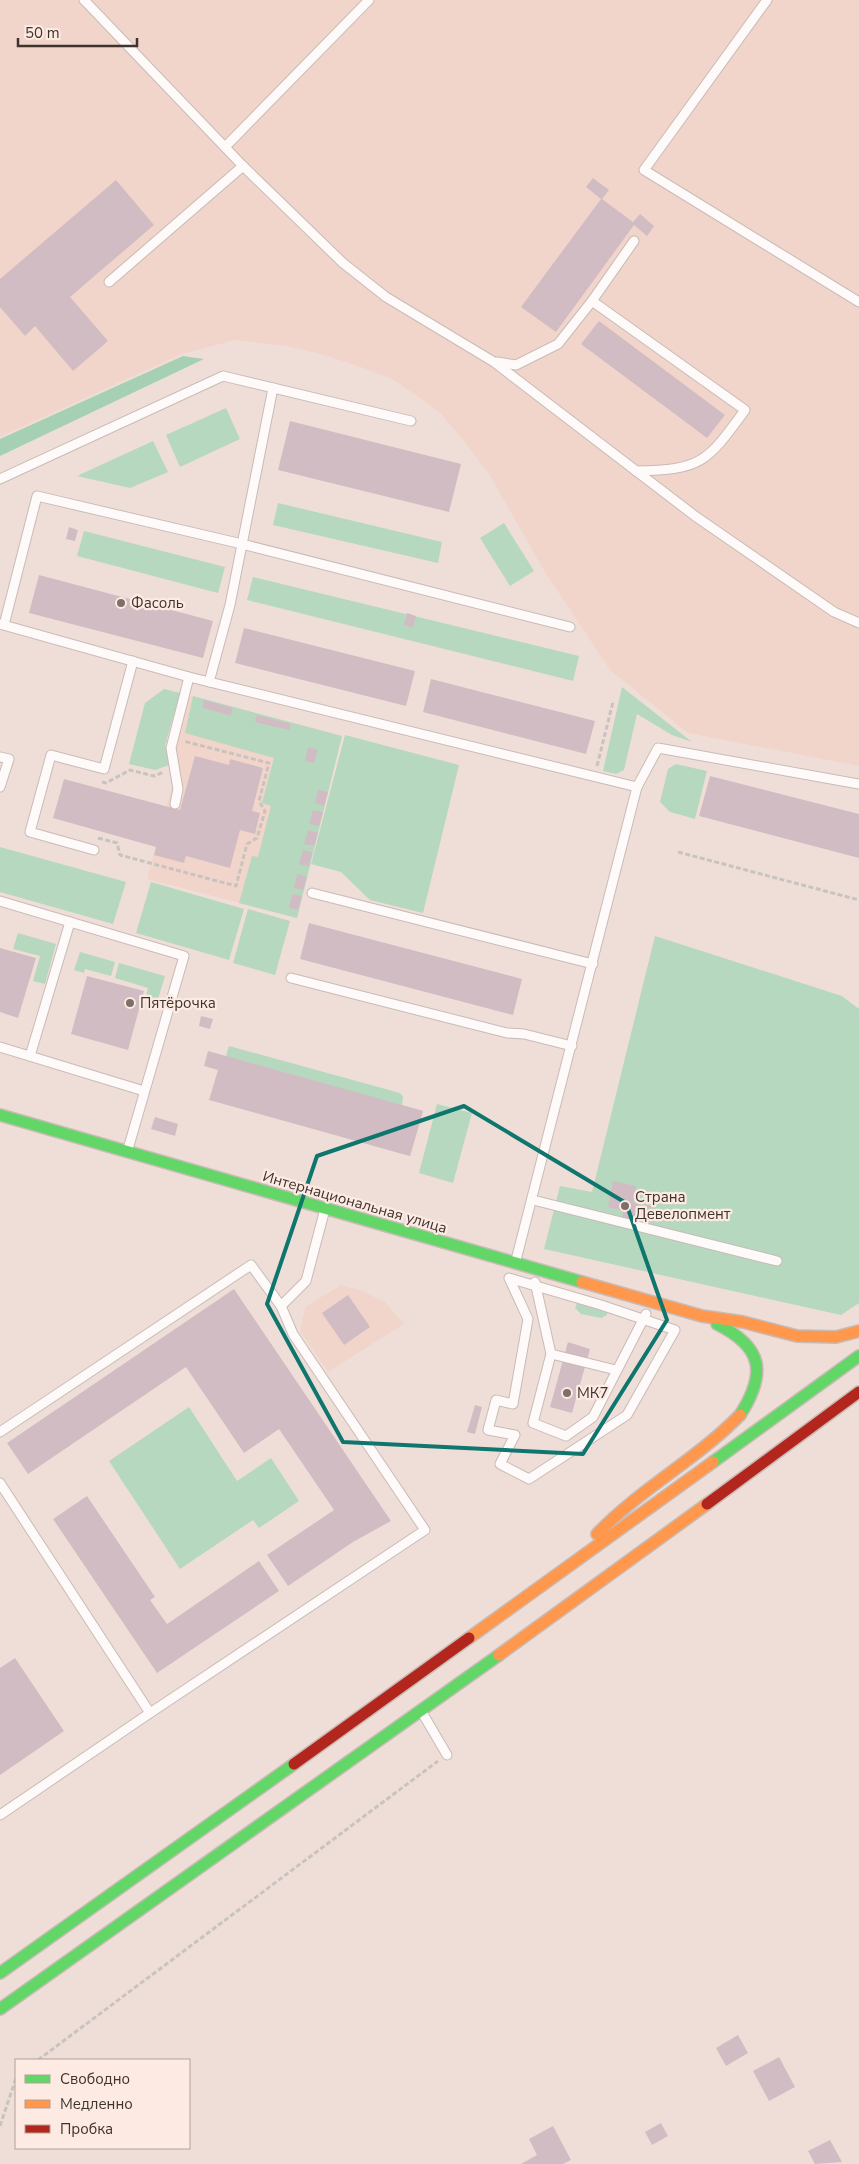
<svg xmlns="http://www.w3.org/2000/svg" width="859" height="2164" font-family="'Nunito Sans',sans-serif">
<rect width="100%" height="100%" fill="#efded8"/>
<g fill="#f1d5ca">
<polygon points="0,0 859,0 859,766 688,733 610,670 543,569 489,474 464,441 438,411 394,380 361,367 324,355 287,346 235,340 182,354 0,437"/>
<polygon points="180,693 342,736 297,918 147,879 172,786 165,746"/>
<polygon points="341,1285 360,1290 385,1302 404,1324 328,1372 300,1331 305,1307"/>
</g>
<g fill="#b6d8bf">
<polygon points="226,408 240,439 180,467 166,435"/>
<polygon points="153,441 168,472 130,488 77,476"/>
<polygon points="278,503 442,542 438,563 273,525"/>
<polygon points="504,523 534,571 510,586 480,538"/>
<polygon points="84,531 225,567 218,593 77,556"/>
<polygon points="253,577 579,656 573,681 247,600"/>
<polygon points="622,687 692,742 672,735 637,714 624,770 616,774 603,771"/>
<polygon points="164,689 180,693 165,745 169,765 155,770 129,764 145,703"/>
<polygon points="193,696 342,736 297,918 239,903 252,856 258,857 271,806 262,803 274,758 185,733"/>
<polygon points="345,735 459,765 423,913 370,900 341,872 311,864"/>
<polygon points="676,764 707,771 695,819 670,812 660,802 668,769"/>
<polygon points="0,847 126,882 113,924 0,892"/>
<polygon points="151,882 244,909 229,960 136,933"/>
<polygon points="248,909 290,921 275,975 233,963"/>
<polygon points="18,933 56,944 45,984 33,981 40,956 13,949"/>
<polygon points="655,936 842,996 859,1009 859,1303 841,1315 544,1249 560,1186 592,1192"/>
<polygon points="80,952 115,962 111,976 85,969 84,973 74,970"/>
<polygon points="119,963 165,976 158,999 146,996 148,988 115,978"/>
<polygon points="229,1046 400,1093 403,1097 402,1105 423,1111 410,1156 346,1138 226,1056"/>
<polygon points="437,1104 472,1113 453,1183 419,1173"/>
<polygon points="578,1301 607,1311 607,1315 601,1318 581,1314 575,1308"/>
<polygon points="189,1407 237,1481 271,1458 299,1501 259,1528 253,1520 180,1569 109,1461"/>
</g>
<polygon fill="#a6d0b4" points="183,356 204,359 0,456 0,439"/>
<g fill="#d2bcc4">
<polygon points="593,178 609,190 602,199 633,222 640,214 654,226 647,236 634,225 556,332 521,307 601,199 586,187"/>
<polygon points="116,180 154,225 70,297 108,341 73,371 35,326 25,336 0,307 0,279"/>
<polygon points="599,321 725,415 707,438 581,344"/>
<polygon points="290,421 461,464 449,512 278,470"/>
<polygon points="69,527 78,530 75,541 66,539"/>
<polygon points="39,575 213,621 203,658 29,613"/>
<polygon points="407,613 416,616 413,628 404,625"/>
<polygon points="244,628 415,671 406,706 235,663"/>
<polygon points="431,679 595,721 586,754 423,712"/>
<polygon points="204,700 233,708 231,716 203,708"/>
<polygon points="257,715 291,724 289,730 255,722"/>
<polygon points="308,747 318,750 314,763 305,761"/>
<polygon points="195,756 229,765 230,759 263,768 252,811 260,813 255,834 240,830 230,868 186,856 184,863 154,855 156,847 53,818 64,779 180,810"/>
<polygon points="710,776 859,814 859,858 699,816"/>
<polygon points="318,790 328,792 324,806 315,803"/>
<polygon points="313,810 323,812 319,826 309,824"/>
<polygon points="308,830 318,833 314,846 304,844"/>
<polygon points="303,850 312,852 309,866 299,864"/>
<polygon points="297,874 307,877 303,890 294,888"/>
<polygon points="292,894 302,896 298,910 289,908"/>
<polygon points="309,923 522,979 513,1015 300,959"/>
<polygon points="0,948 36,958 18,1018 0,1012"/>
<polygon points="87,976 144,991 128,1050 71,1034"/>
<polygon points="201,1016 213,1019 210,1029 199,1026"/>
<polygon points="208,1051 423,1111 410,1156 209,1100 218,1070 204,1066"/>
<polygon points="155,1117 178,1124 175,1136 151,1129"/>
<polygon points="613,1181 636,1186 633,1203 651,1206 648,1224 622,1219 623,1211 608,1207"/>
<polygon points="234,1289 391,1521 353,1542 288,1586 267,1555 334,1510 279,1429 244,1453 186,1367 28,1474 7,1443"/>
<polygon points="348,1295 370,1327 344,1345 322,1313"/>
<polygon points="568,1342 590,1349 572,1413 550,1407"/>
<polygon points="475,1405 482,1407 475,1434 467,1432"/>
<polygon points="87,1496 155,1597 150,1600 167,1624 259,1561 279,1591 157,1673 53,1519"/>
<polygon points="15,1658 64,1731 0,1775 0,1668"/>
<polygon points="738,2035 748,2053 726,2066 716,2048"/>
<polygon points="779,2057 795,2087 769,2101 753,2071"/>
<polygon points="661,2123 668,2136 652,2145 645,2132"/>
<polygon points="553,2126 571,2160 563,2164 521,2164 537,2155 529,2139"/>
<polygon points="830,2140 842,2162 815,2164 808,2151"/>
</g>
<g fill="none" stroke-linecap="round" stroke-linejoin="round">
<defs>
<g id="lane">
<polyline points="84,0 243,166 343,263 386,297 494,362 695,516 834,612 859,623"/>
<polyline points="767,0 644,170 859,302"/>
<polyline points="225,147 369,0"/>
<polyline points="109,282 243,166"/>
<path d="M 592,301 L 745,410 C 707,462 702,470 636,471"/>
<polyline points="497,362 516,365 558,344 592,301 634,241"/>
<polyline points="0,479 223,376 411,421"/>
<polyline points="0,624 189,677 637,787"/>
<polyline points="4,625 37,496 242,544 570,627"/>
<polyline points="209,682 230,605 273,388"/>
<polyline points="0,757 9,759 0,787"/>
<polyline points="175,804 178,789 171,748 189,677"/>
<polyline points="94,850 30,832 51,755 104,769 133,661"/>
<polyline points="312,893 593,964"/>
<polyline points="0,901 184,956 128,1149"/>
<polyline points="291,978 507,1033 524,1034 572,1046"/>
<polyline points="0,1047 144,1091"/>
<polyline points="30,1056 70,922"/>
<polyline points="533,1200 777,1261"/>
<polyline points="516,1260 637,787 658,748 859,784"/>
<polygon points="509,1278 601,1305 675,1330 627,1415 529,1479 500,1464 515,1435 488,1430 496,1400 513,1404 528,1319"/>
<polyline points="535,1282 551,1354 616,1370"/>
<polyline points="551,1354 533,1423 566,1436 593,1417 646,1314"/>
<polyline points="0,1432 251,1265 281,1306 306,1281 325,1209"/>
<polyline points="0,1483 150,1713 425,1530 293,1334 281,1306"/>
<polyline points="423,1714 447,1755"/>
<polyline points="0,1815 150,1713"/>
</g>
<g id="fast">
<polyline points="0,1115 582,1282"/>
<path d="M 717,1324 C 763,1347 767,1373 740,1415"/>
<polyline points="713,1462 859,1356"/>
<polyline points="0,1973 294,1764"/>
<polyline points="0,2009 499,1655"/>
</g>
<g id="slow">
<polyline points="582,1282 702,1316 743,1322 797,1336 836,1337 859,1331"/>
<path d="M 597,1534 C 640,1489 696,1460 740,1415"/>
<polyline points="469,1638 713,1462"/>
<polyline points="499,1655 707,1504"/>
</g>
<g id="jam">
<polyline points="707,1504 859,1392"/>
<polyline points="294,1764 469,1638"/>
</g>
</defs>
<use href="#lane" stroke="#c8bbb6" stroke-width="11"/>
<use href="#fast" stroke="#c8bbb6" stroke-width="14"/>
<use href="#slow" stroke="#c8bbb6" stroke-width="14"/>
<use href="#jam" stroke="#c8bbb6" stroke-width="14"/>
<g stroke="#c9c3c0" stroke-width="3" stroke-dasharray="5 2.5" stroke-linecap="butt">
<polyline points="597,766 613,702"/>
<polyline points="102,782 106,783 130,770 154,776 164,772"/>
<polyline points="98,838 117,843 120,855 236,886 247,844 257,838 265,811 259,801 269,763 183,741"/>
<polyline points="678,852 859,900"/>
<polyline points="38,2060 438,1761"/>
<polyline points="0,2126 16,2078"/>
</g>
<use href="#lane" stroke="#fdfaf9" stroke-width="9"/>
<use href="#fast" stroke="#63d668" stroke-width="11"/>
<use href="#slow" stroke="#ff974d" stroke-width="11"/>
<use href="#jam" stroke="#b3261e" stroke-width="11"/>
</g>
<path fill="none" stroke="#0f766e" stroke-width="4" stroke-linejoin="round" d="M 464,1106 L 626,1203 L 667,1320 L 583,1454 L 343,1442 L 267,1304 L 317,1156 Z"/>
<g fill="#7d6f6a" stroke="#fdebe3" stroke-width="2">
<circle cx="121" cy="603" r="5"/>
<circle cx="130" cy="1003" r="5"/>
<circle cx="625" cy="1206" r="5"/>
<circle cx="567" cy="1393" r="5"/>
</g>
<g text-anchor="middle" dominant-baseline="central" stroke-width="4.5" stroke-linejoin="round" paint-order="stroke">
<g font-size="15" fill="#3f332e" stroke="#fdebe3" text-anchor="start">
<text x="131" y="603">Фасоль</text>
<text x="140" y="1003">Пятёрочка</text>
<text x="635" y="1197">Страна<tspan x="635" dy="17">Девелопмент</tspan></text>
<text x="577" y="1393">МК7</text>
</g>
<g font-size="15" fill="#3f332e" stroke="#fdebe3">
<text transform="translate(355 1202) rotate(16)">Интернациональная улица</text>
</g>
</g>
<rect x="15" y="2059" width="175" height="90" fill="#fdebe3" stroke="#b1a19b"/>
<rect x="25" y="2075" width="25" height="8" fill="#63d668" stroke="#b1a19b"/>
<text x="60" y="2084" font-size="15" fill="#3f332e">Свободно</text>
<rect x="25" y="2100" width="25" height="8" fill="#ff974d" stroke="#b1a19b"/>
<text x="60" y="2109" font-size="15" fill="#3f332e">Медленно</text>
<rect x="25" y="2125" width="25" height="8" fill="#b3261e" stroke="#b1a19b"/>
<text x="60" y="2134" font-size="15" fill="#3f332e">Пробка</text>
<path d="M18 38v8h119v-8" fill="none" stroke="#3f332e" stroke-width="2.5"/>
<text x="25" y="38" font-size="15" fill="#3f332e" stroke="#fdebe3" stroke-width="4" paint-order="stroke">50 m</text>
</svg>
